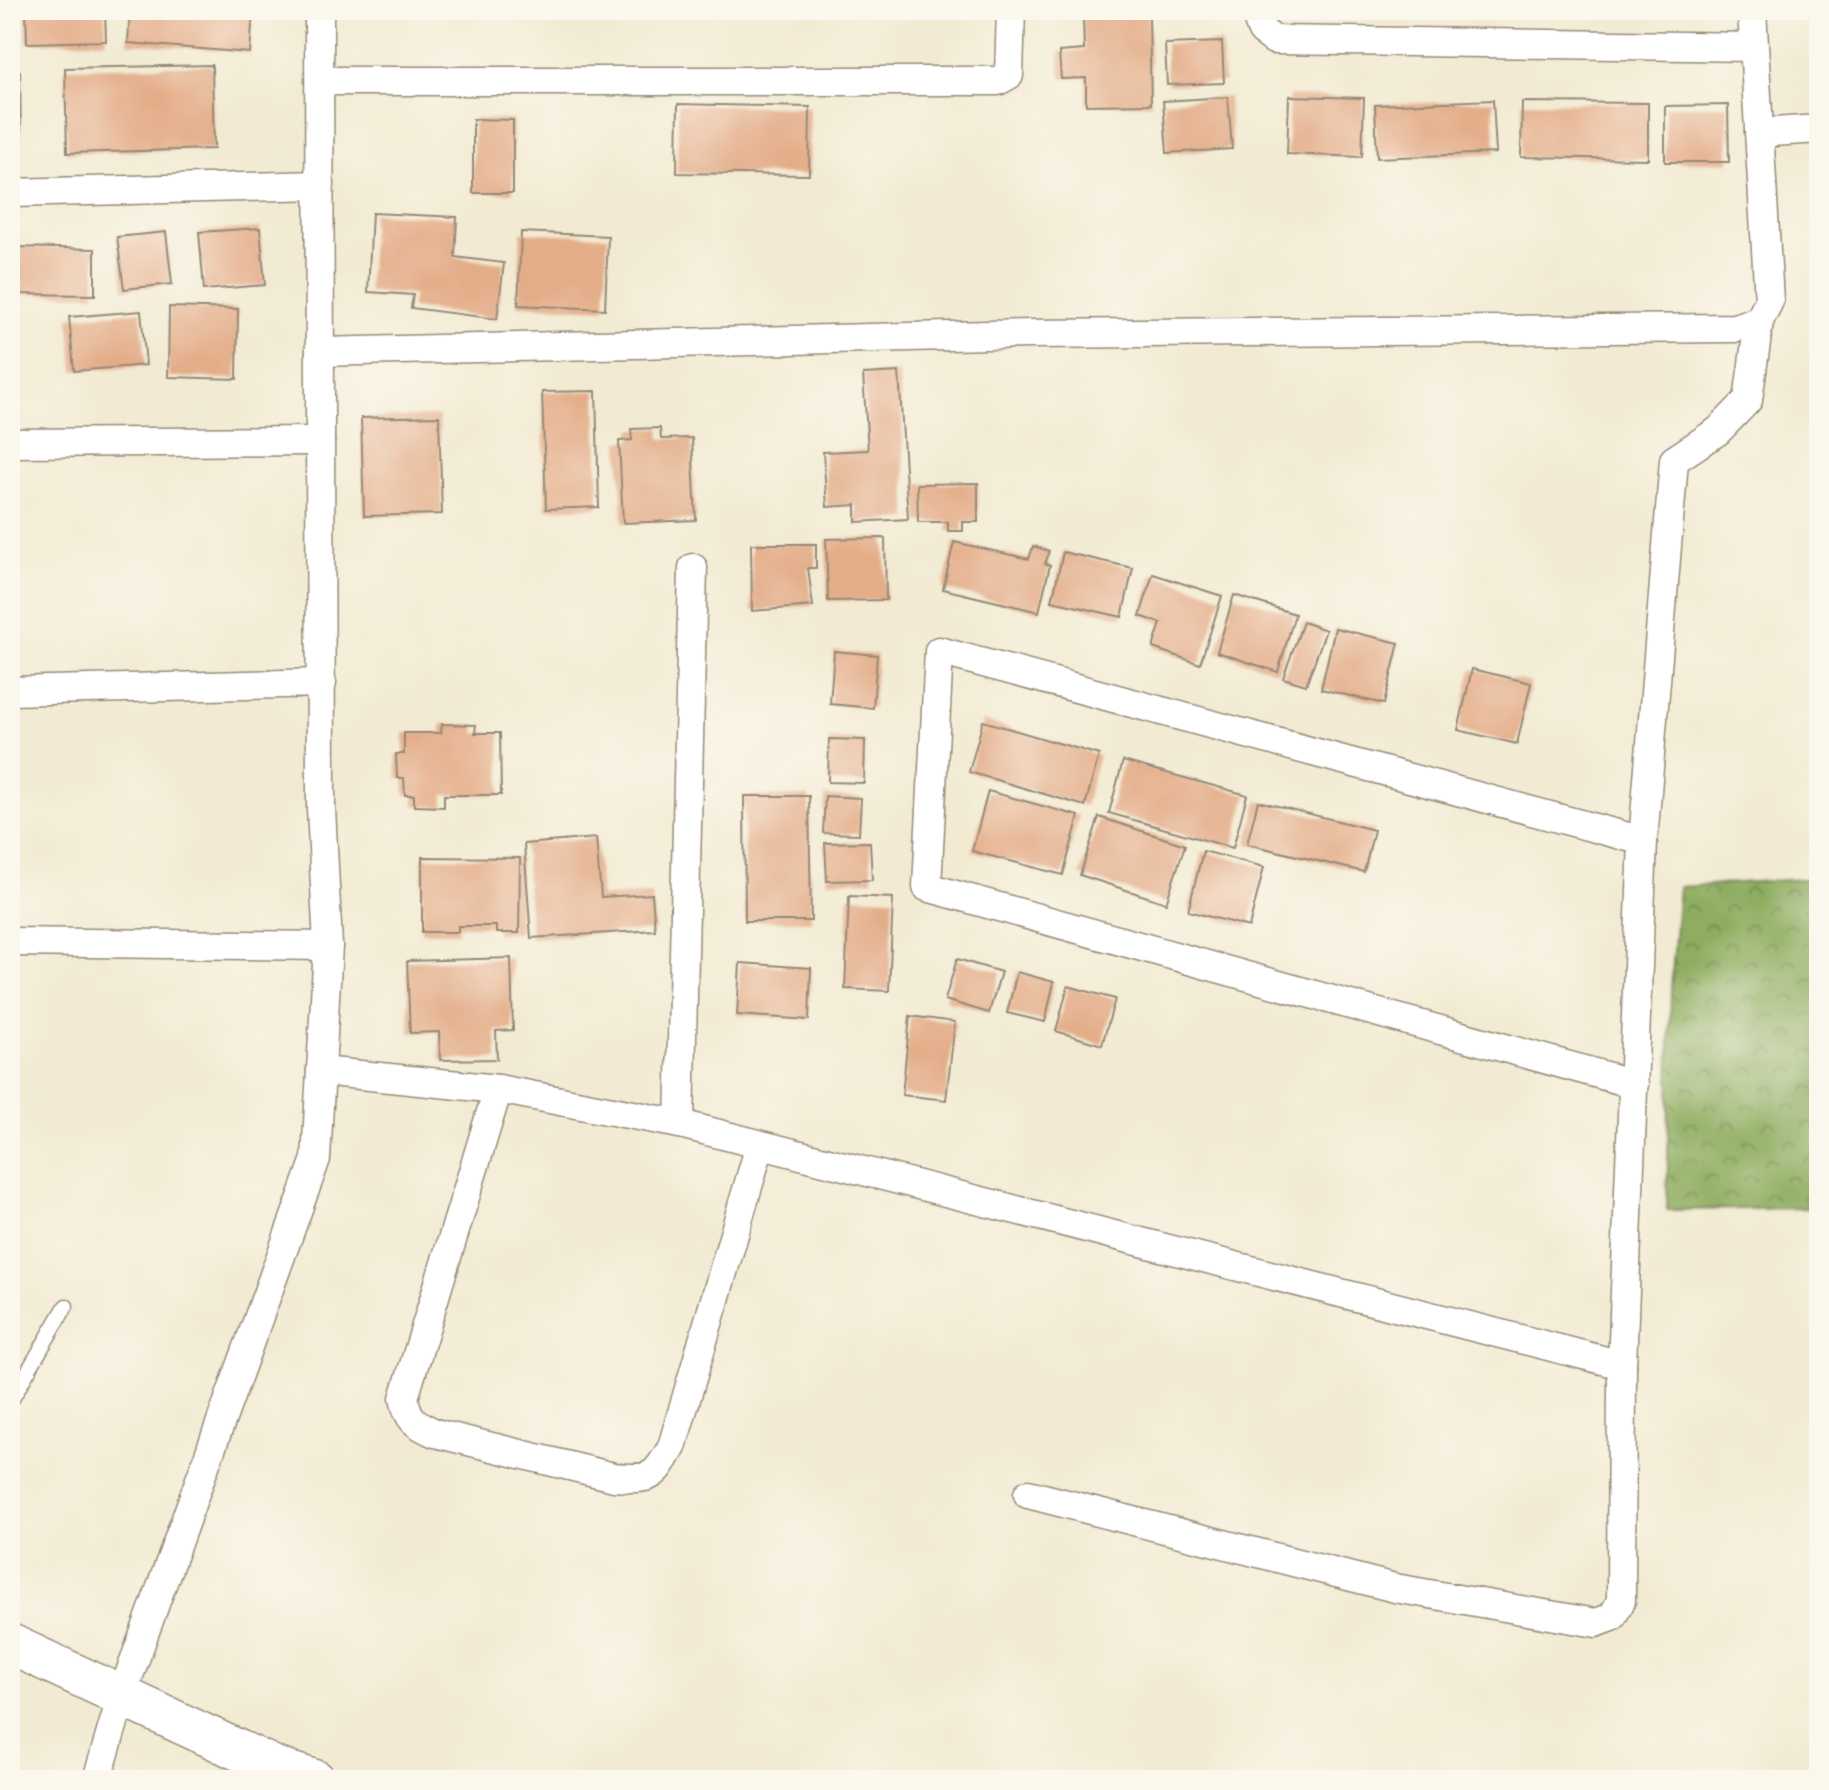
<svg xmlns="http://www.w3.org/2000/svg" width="1829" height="1790" font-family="Cardo,serif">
<defs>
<pattern id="forest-crowns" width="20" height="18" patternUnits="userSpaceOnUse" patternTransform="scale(2)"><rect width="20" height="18" fill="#8ead60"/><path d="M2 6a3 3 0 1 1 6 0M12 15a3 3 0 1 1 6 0" fill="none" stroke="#758d4f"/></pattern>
</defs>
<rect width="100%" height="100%" fill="#fbf7ec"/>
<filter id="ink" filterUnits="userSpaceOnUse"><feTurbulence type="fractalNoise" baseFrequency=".0125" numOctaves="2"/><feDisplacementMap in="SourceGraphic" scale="16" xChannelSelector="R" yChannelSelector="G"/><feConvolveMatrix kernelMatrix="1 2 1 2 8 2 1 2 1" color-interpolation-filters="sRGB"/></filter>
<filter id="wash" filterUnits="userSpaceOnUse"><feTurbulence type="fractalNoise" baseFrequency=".006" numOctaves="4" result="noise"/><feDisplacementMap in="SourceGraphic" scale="32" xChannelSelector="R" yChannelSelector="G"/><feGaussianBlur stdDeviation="1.8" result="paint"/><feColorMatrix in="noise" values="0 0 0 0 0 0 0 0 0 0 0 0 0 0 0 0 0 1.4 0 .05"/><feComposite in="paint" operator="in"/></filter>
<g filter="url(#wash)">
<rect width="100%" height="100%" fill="#f2ead2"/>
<polygon fill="url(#forest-crowns)" stroke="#646c3f" stroke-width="2" points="1819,878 1819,1208 1667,1210 1671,988 1679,887"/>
<g id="blocks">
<g fill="#e4ad89">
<polygon points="26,10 105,10 106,41 27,43"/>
<polygon points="130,10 253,10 250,53 128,43"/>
<polygon points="385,10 415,10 415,14 385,13"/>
<polygon points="466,10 548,10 548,16"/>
<polygon points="1149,16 1151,104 1086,105 1086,78 1061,79 1059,52 1084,50 1083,17"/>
<polygon points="1222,42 1224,83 1167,85 1165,44"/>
<polygon points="212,65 214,149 67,153 65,68"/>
<polygon points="10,71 20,71 21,149 10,149"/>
<polygon points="1289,96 1364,98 1362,157 1287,154"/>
<polygon points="1228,97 1232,149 1167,153 1163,101"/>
<polygon points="1493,100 1496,153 1377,158 1375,105"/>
<polygon points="1522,102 1648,103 1648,159 1521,157"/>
<polygon points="678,104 810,107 809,175 677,173"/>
<polygon points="1728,105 1729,162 1665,162 1665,106"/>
<polygon points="473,119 513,120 513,193 473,193"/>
<polygon points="372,213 457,217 455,257 504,263 497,319 411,308 413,295 368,292"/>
<polygon points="260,228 265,285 204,290 199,232"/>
<polygon points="166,232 172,284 124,289 117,237"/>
<polygon points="521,232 608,236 605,309 518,305"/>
<polygon points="16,247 95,249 95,295 16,294"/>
<polygon points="169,307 238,309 237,379 168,377"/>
<polygon points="141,311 146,365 74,371 69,317"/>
<polygon points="899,372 908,519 856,522 856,505 827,507 823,452 868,450 863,374"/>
<polygon points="596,391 599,507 546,509 542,392"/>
<polygon points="439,416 442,514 364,516 361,418"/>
<polygon points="660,428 661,439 692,438 696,520 623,523 619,441 632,440 631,429"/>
<polygon points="978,483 978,522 963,522 963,531 948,531 948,522 918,522 917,484"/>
<polygon points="885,538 886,600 828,601 826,539"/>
<polygon points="954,542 1029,559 1033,546 1049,551 1045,564 1050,565 1039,612 943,589"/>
<polygon points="751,544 816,544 816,568 808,568 813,606 752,611"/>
<polygon points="1063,552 1133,568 1122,617 1052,601"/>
<polygon points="1153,574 1222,596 1200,664 1153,648 1161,623 1140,616"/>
<polygon points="1234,595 1295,614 1278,672 1217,652"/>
<polygon points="1303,622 1326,630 1306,685 1283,678"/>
<polygon points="1335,628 1399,643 1384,704 1321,689"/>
<polygon points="834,651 877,655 873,708 830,704"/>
<polygon points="1472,669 1531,683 1517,744 1458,730"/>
<polygon points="983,721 1099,755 1085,806 969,772"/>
<polygon points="442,724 476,725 475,733 500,733 501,795 444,795 444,807 414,806 414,795 405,795 404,778 397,778 396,754 404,754 404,733 441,733"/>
<polygon points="829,739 865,740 864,783 828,782"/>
<polygon points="1123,761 1247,795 1233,848 1109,813"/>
<polygon points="988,791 1079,816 1063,875 972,851"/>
<polygon points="744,796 809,796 811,921 745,921"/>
<polygon points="825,796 861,798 859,834 823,833"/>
<polygon points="1258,801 1374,830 1364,872 1247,844"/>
<polygon points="1099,817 1185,845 1166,903 1080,875"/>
<polygon points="596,838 601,897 652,894 655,930 531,938 524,844"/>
<polygon points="870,842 872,880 827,881 825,843"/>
<polygon points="1203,851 1264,867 1249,927 1188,911"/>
<polygon points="422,857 520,858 519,933 496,933 496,926 458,926 458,932 422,932"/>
<polygon points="849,896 893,898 889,991 845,989"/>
<polygon points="511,958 513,1030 496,1031 497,1059 440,1060 439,1032 410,1033 407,961"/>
<polygon points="957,959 1001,972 989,1013 945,1000"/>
<polygon points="740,963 811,968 809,1020 737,1015"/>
<polygon points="1017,972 1054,982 1045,1022 1007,1013"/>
<polygon points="1068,986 1115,999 1102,1045 1056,1031"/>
<polygon points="910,1016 955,1022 946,1100 902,1095"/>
</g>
</g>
</g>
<g filter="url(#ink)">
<use href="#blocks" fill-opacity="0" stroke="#968a78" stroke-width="2"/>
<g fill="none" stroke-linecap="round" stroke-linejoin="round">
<defs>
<polyline id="lane" points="10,1402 66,1306"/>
<g id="street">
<polyline points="1254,10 1262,31 1274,40 1753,47"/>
<polyline points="321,81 998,81 1009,75 1011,10"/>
<polyline points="1759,133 1819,129"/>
<polyline points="10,193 320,185"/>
<polyline points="320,352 1031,334 1734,328 1759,321 1769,301 1752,10"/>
<polyline points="10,443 320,441"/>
<polyline points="10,691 322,683"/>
<polyline points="10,942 328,946"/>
<polyline points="321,1071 498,1089 680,1124 1622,1365 1643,841 1674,460 1718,431 1748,400 1759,321"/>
<polyline points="1634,1084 927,887 939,651 1643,841"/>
<path d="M 498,1089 L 404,1398 C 408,1420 415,1424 435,1433 L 614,1477 C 651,1480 654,1479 672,1447 L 760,1145"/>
<polyline points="680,1124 693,568"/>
<polyline points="1028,1494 1395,1588 1596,1623 1612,1617 1621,1601 1622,1365"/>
<polyline points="97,1780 122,1695 316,1159 328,946 321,808 319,10"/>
</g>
<polyline id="secondary" points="10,1644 277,1768 315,1780"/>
</defs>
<use href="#lane" stroke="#968a78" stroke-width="17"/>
<use href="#street" stroke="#968a78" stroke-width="31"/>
<use href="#secondary" stroke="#968a78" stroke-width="43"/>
<use href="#lane" stroke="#fff" stroke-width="14"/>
<use href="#street" stroke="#fff" stroke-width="28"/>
<use href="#secondary" stroke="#fff" stroke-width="40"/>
</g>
</g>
<rect width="1829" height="1790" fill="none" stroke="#fbf7ec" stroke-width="40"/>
</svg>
